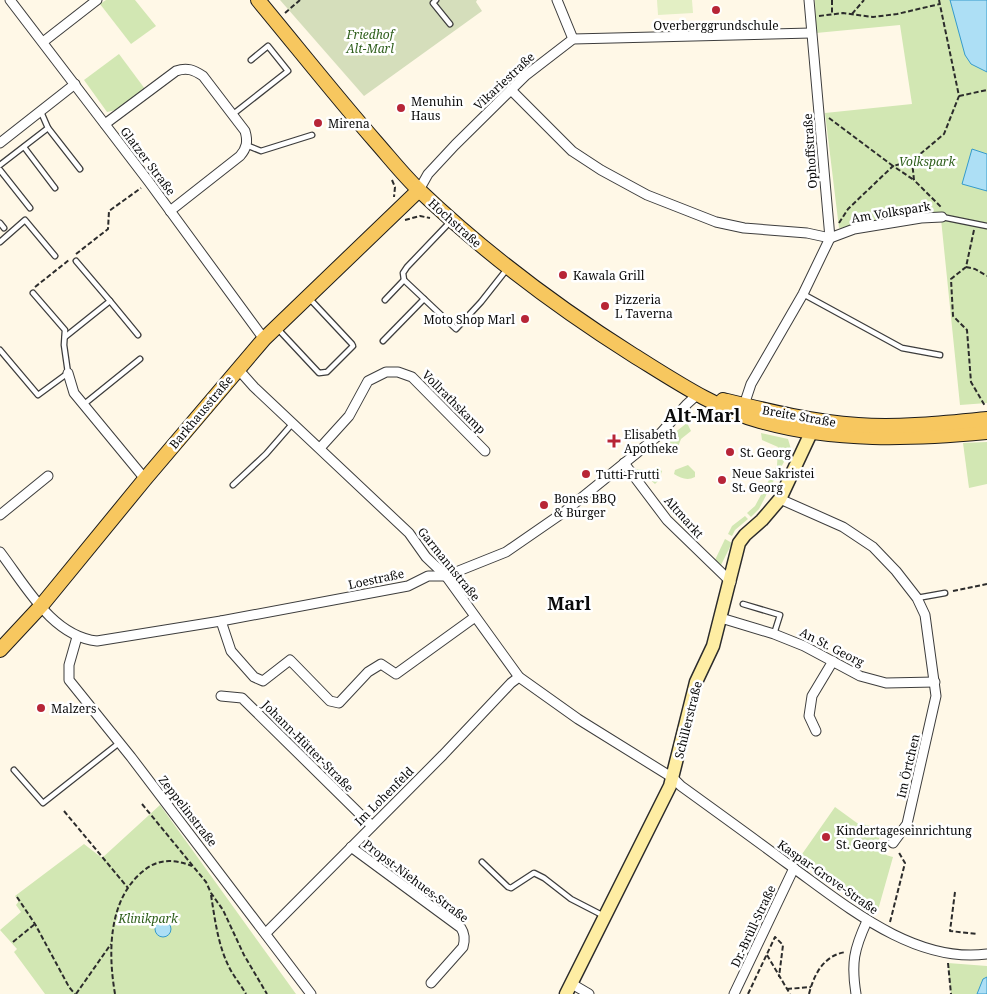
<svg xmlns="http://www.w3.org/2000/svg" width="987" height="994" font-family="'Noto Serif',serif">
<rect width="100%" height="100%" fill="#fff8e7"/>
<g fill="#d2e7b3">
<polygon points="106,0 135,0 156,26 131,44 100,4"/>
<polygon points="815,0 987,0 987,403 960,405 941,219 839,228 825,113 912,104 900,25 816,33"/>
<polygon points="119,54 145,89 116,110 107,112 84,80"/>
<polygon points="687,423 691,431 681,439 676,452 672,450 669,437"/>
<polygon points="761,433 788,439 791,449 779,471 774,470 777,466 778,447 762,440"/>
<polygon points="987,442 987,484 969,488 963,443"/>
<path d="M 688,465 L 695,472 L 695,477 C 687,481 681,478 674,474 L 675,470 Z"/>
<polygon points="657,468 662,471 659,480 655,484 647,477 639,477 635,471 637,469 653,471"/>
<polygon points="771,476 774,480 759,509 751,517 747,513 755,506"/>
<polygon points="745,516 748,519 735,530 732,536 728,534 732,526"/>
<polygon points="725,539 732,543 721,565 715,560"/>
<polygon points="160,805 296,994 45,994 14,952 17,949 0,930 21,912 16,905 19,901 15,896 84,844 102,858"/>
<path d="M 835,807 L 857,823 L 885,829 C 874,841 877,854 893,857 L 878,910 L 800,857 Z"/>
<polygon points="948,963 987,966 987,994 951,994"/>
</g>
<polygon fill="#d5debb" points="280,0 477,0 476,2 482,11 364,96"/>
<polygon fill="#e3efc4" points="657,0 692,0 693,13 658,15"/>
<g fill="#addff5" stroke="#359acb">
<polygon points="950,0 987,0 987,72 971,64 965,55"/>
<polygon points="972,149 987,154 987,191 962,184"/>
<circle cx="163" cy="929" r="8"/>
<polygon points="987,977 987,994 977,994 983,979"/>
</g>
<g fill="none" stroke-linecap="round" stroke-linejoin="round">
<defs>
<g id="lane">
<polyline points="436,0 433,3 450,24"/>
<polyline points="232,115 288,71 268,46 251,60"/>
<polyline points="48,128 80,169"/>
<polyline points="246,145 261,151 312,135"/>
<polyline points="24,147 55,188"/>
<polyline points="0,165 48,128 41,112"/>
<polyline points="0,170 30,208"/>
<polyline points="942,217 987,226"/>
<polyline points="0,223 4,228"/>
<polyline points="0,242 25,220 55,256"/>
<polyline points="404,280 456,329 481,302 507,269"/>
<polyline points="803,294 902,348 940,355"/>
<polyline points="385,300 404,280 403,273 407,267 450,222"/>
<polyline points="110,301 138,335"/>
<polyline points="277,328 319,373 327,372 353,346 352,344 309,298"/>
<polyline points="65,337 110,301 76,261"/>
<polyline points="383,341 424,299"/>
<polyline points="0,350 38,395 68,373 64,345 65,330 33,293"/>
<polyline points="83,405 140,359"/>
<polyline points="233,485 266,454 293,423"/>
<polyline points="917,598 945,593"/>
<polyline points="743,604 780,615 774,634"/>
<polyline points="14,770 43,803 119,743"/>
<polyline points="482,862 508,887 511,888 534,873 544,878 571,899 604,916"/>
</g>
<g id="street">
<polyline points="10,0 149,182 264,339"/>
<polyline points="557,0 573,39"/>
<polyline points="43,42 97,0"/>
<polyline points="511,90 572,151 601,170 647,195 716,222 744,228 807,233 830,238 854,229 921,218 942,217"/>
<path d="M 105,124 L 176,71 C 187,67 194,70 203,76 L 245,131 C 248,141 247,148 240,156 L 170,211"/>
<polyline points="0,143 75,84"/>
<polyline points="419,190 428,174 455,145 525,76 573,39 811,33"/>
<path d="M 238,369 L 254,387 L 409,533 L 426,557 L 446,576 L 519,677 L 578,719 L 673,778 L 681,786 C 717,812 753,838 788,864 C 844,904 913,964 987,954"/>
<polyline points="68,373 74,393 145,479"/>
<polyline points="743,408 751,384 803,294 830,238 809,0"/>
<polyline points="320,448 349,416 368,381 386,372 398,372 412,377 485,451"/>
<polyline points="624,463 667,520 731,582"/>
<polyline points="780,499 843,527 873,547 896,571 917,598 925,615 936,696 907,824 893,843"/>
<polyline points="0,515 48,476"/>
<path d="M 0,552 C 26,586 52,636 97,641 L 221,621 L 408,586 L 428,576 L 446,576 L 506,552 L 564,512 L 659,435 L 687,404 L 698,394"/>
<polyline points="721,618 774,634 804,646 860,676 886,683 935,682"/>
<polyline points="221,621 231,651 254,677 263,681 290,660 330,701 339,703 368,672 381,664 396,674 475,617"/>
<polyline points="77,637 69,665 69,680 131,757 311,994"/>
<polyline points="221,696 242,698 372,826"/>
<polyline points="816,731 809,716 812,696 833,661"/>
<path d="M 351,847 L 461,928 C 465,934 465,940 463,947 L 431,983"/>
<polyline points="266,933 443,755 511,683 519,677"/>
<polyline points="572,984 589,994"/>
<polyline points="734,994 794,868"/>
<path d="M 856,994 C 851,963 854,949 867,921"/>
</g>
<polyline id="secondary" points="566,994 670,786 696,682 713,646 739,543 745,535 762,520 780,499 809,437 813,423"/>
<g id="primary">
<path d="M 258,0 C 297,47 335,95 375,141 C 390,158 404,176 420,191 C 485,253 557,307 633,355 C 672,379 716,409 760,421 C 833,442 912,439 987,432"/>
<path d="M 723,400 C 768,411 812,422 858,425 C 901,428 944,423 987,419"/>
<polyline points="0,650 41,606 145,479 264,339 419,190"/>
</g>
</defs>
<use href="#lane" stroke="#3d3d3d" stroke-width="7"/>
<use href="#street" stroke="#3d3d3d" stroke-width="11"/>
<use href="#secondary" stroke="#2c2c2c" stroke-width="15"/>
<use href="#primary" stroke="#1b1b1b" stroke-width="16"/>
<g stroke="#2c2c2c" stroke-width="2" stroke-dasharray="5 2.5" stroke-linecap="butt">
<polyline points="832,0 832,14"/>
<polyline points="939,0 959,96 944,134 912,161 914,180 941,207"/>
<polyline points="285,13 300,0"/>
<polyline points="852,14 864,0"/>
<polyline points="819,16 843,13 873,17 897,14 940,4"/>
<polyline points="959,96 987,90"/>
<polyline points="829,118 893,166 912,161"/>
<polyline points="392,180 395,187 394,197"/>
<polyline points="405,220 420,216 430,218"/>
<polyline points="839,223 848,209 893,166 914,180"/>
<polyline points="974,230 966,267 951,279 953,316 967,330 971,382 985,406"/>
<polyline points="76,254 108,229 109,211 141,188"/>
<polyline points="966,267 975,269 987,276"/>
<polyline points="35,287 69,260"/>
<polyline points="953,591 987,584"/>
<polyline points="142,804 206,882 211,893 223,910 244,955 267,994"/>
<polyline points="64,811 128,888"/>
<polyline points="955,892 950,931 977,934"/>
<path d="M 211,895 C 215,920 218,945 229,967 C 234,977 241,985 246,994"/>
<polyline points="17,897 35,924 69,987 75,994"/>
<polyline points="890,922 905,863 898,851"/>
<polyline points="13,942 35,924"/>
<polyline points="767,955 790,994"/>
<polyline points="948,963 951,994"/>
<polyline points="787,989 811,987"/>
<polyline points="76,994 111,944"/>
<path d="M 115,994 C 108,953 108,901 142,872 C 158,858 174,859 192,866"/>
<polyline points="748,994 775,937 783,945 779,977"/>
<path d="M 809,994 C 814,974 824,955 846,952"/>
</g>
<use href="#lane" stroke="#fff" stroke-width="4.5"/>
<use href="#street" stroke="#fff" stroke-width="9"/>
<use href="#secondary" stroke="#feeda3" stroke-width="12"/>
<use href="#primary" stroke="#f7c75f" stroke-width="14"/>
</g>
<g fill="#b72537" stroke="#fff" stroke-width="2">
<circle cx="716" cy="10" r="5"/>
<circle cx="401" cy="108" r="5"/>
<circle cx="318" cy="123" r="5"/>
<circle cx="563" cy="275" r="5"/>
<circle cx="605" cy="306" r="5"/>
<circle cx="525" cy="319" r="5"/>
<path d="M611.5 433.5h5v5h5v5h-5v5h-5v-5h-5v-5h5z"/>
<circle cx="730" cy="452" r="5"/>
<circle cx="586" cy="474" r="5"/>
<circle cx="722" cy="480" r="5"/>
<circle cx="544" cy="505" r="5"/>
<circle cx="41" cy="708" r="5"/>
<circle cx="826" cy="837" r="5"/>
</g>
<g text-anchor="middle" dominant-baseline="central" stroke-width="5" stroke-linejoin="round" paint-order="stroke">
<g font-size="12" fill="#0a0a0a" stroke="#fff" text-anchor="start">
<text x="716" y="25" text-anchor="middle">Overberggrundschule</text>
<text x="411" y="101">Menuhin<tspan x="411" dy="14">Haus</tspan></text>
<text x="328" y="123">Mirena</text>
<text x="573" y="275">Kawala Grill</text>
<text x="615" y="299">Pizzeria<tspan x="615" dy="14">L Taverna</tspan></text>
<text x="515" y="319" text-anchor="end">Moto Shop Marl</text>
<text x="624" y="434">Elisabeth<tspan x="624" dy="14">Apotheke</tspan></text>
<text x="740" y="452">St. Georg</text>
<text x="732" y="473">Neue Sakristei<tspan x="732" dy="14">St. Georg</tspan></text>
<text x="596" y="474">Tutti-Frutti</text>
<text x="554" y="498">Bones BBQ<tspan x="554" dy="14">&amp; Burger</tspan></text>
<text x="51" y="708">Malzers</text>
<text x="836" y="830">Kindertageseinrichtung<tspan x="836" dy="14">St. Georg</tspan></text>
</g>
<g font-size="12" font-style="italic" fill="#2f5f1c" stroke="#fff">
<text x="370" y="34">Friedhof<tspan x="370" dy="14">Alt-Marl</tspan></text>
<text x="927" y="161">Volkspark</text>
<text x="148" y="918">Klinikpark</text>
</g>
<g font-size="12" fill="#0a0a0a" stroke="#fff">
<text transform="translate(504 81) rotate(-43)">Vikariestraße</text>
<text transform="translate(810 151) rotate(-94)">Ophoffstraße</text>
<text transform="translate(148 161) rotate(53)">Glatzer Straße</text>
<text transform="translate(891 212) rotate(-9)">Am Volkspark</text>
<text transform="translate(455 223) rotate(42)">Hochstraße</text>
<text transform="translate(454 402) rotate(45)">Vollrathskamp</text>
<text transform="translate(201 412) rotate(-50)">Barkhausstraße</text>
<text transform="translate(799 416) rotate(10)">Breite Straße</text>
<text transform="translate(684 517) rotate(48)">Altmarkt</text>
<text transform="translate(449 564) rotate(51)">Garmannstraße</text>
<text transform="translate(376 579) rotate(-12)">Loestraße</text>
<text transform="translate(832 647) rotate(27)">An St. Georg</text>
<text transform="translate(688 720) rotate(-76)">Schillerstraße</text>
<text transform="translate(308 746) rotate(45)">Johann-Hütter-Straße</text>
<text transform="translate(908 766) rotate(-77)">Im Örtchen</text>
<text transform="translate(384 796) rotate(-45)">Im Lohenfeld</text>
<text transform="translate(188 811) rotate(52)">Zeppelinstraße</text>
<text transform="translate(828 877) rotate(35)">Kaspar-Grove-Straße</text>
<text transform="translate(416 881) rotate(37)">Propst-Niehues-Straße</text>
<text transform="translate(753 926) rotate(-65)">Dr.-Brüll-Straße</text>
</g>
<g font-size="18" font-weight="bold" fill="#0a0a0a" stroke="#fff">
<text x="702" y="415">Alt-Marl</text>
<text x="569" y="603">Marl</text>
</g>
</g>
</svg>
